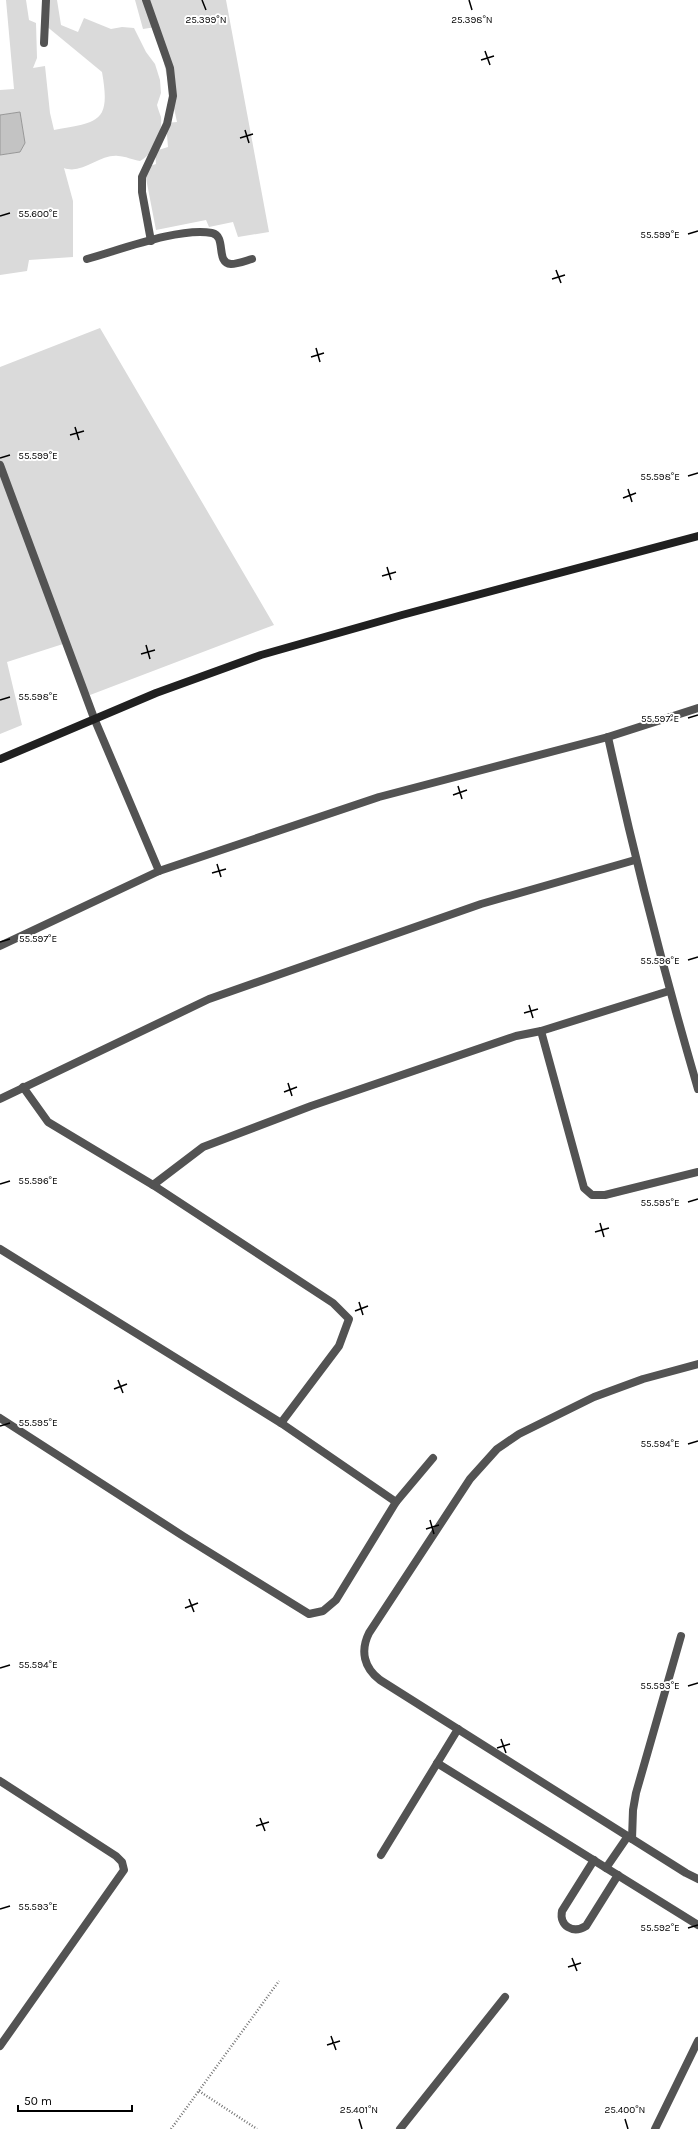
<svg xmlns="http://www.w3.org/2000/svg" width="698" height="2129" font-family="Karla,sans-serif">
<rect width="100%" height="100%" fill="#fff"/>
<g fill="#dadada">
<path d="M 6,0 L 26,0 L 29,20 L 36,23 L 37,58 L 33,68 L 45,66 L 50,113 L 54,130 C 99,122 111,123 102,72 L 45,25 L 48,0 L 57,0 L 61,25 L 78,32 L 84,18 L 111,29 L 122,27 L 134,28 L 146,52 L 155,64 L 160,80 L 161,93 L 157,105 C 158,109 160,114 161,117 C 163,132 153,155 140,161 C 133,160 125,156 118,156 C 100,154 82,175 64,168 L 73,201 L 73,257 L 29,260 L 27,271 L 0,275 L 0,155 L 20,152 L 25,143 L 20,112 L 0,115 L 0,90 L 14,89 Z"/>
<polygon points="135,0 226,0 269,232 238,237 233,222 209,227 206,220 156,230 144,168 156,164 155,151 168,147 166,123 177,122 156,27 143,29"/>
<polygon points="100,328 274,625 90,695 63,644 7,662 22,725 0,734 0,367"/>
</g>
<polygon fill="#c3c3c3" stroke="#979797" points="20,112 25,143 20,152 0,155 0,115"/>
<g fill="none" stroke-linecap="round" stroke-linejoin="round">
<g stroke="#757575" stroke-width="2.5" stroke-dasharray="1 2" stroke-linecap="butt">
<polyline points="199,2091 257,2129"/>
<polyline points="171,2129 279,1981"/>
</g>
<g stroke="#535353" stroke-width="8">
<polyline points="146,0 170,68 173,96 167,124 142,177 142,192 151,241"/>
<polyline points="44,43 46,0"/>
<path d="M 87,259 C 120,250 179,227 212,233 C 227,236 215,263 231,264 C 237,264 245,261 252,259"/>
<polyline points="0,465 94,718"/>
<path d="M 698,1364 L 643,1379 L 594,1397 L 519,1434 L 497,1449 L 470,1479 L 369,1633 C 360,1651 364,1668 380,1680 L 686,1873 L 698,1879"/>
<polyline points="437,1763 698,1925"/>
<polyline points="0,1781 116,1856 122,1862 124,1870 0,2046"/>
<polyline points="632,1839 633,1810 636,1793 681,1636"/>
<polyline points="381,1855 458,1729"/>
<path d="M 594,1860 L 562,1911 C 559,1926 573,1934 586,1926 L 618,1875"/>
<polyline points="606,1868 628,1836"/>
<polyline points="400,2129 505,1997"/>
<polyline points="655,2129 698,2041"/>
</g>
<g stroke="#535353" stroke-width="8">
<polyline points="94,718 159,871"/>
<path d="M 608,737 C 634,855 664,973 698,1089"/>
<polyline points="0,946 159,871 379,797 608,737 698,708"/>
<polyline points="541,1031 669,991"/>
<polyline points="23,1087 48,1122 153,1185 333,1303 349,1319 339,1346 281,1423"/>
<polyline points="0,1099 209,999 481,904 635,860"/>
<polyline points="153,1185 203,1147 311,1106 516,1036 541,1031 584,1188 592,1195 605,1195 698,1172"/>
<polyline points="0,1249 281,1423 396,1502"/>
<polyline points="0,1418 183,1536 309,1614 323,1611 336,1600 396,1502 433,1458"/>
</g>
<polyline stroke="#202020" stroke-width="8" points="0,759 156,693 261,655 402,615 698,536"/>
</g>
<path fill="none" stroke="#000" stroke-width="1.5" d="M 202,0 L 206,10M 469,0 L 472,10M 485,51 L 490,65M 481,60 L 494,56M 245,130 L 249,143M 240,138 L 253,134M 0,216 L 10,213M 688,234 L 698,231M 556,270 L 561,283M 552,279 L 565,275M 316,348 L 320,362M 311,357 L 324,353M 75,427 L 79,440M 70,435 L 84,431M 0,458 L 10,455M 688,476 L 698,473M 628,489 L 632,502M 623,498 L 636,493M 387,567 L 391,580M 382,576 L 396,572M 146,645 L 150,659M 141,654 L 155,650M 0,700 L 10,697M 688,718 L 698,715M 458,786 L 462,799M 453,795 L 467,790M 217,864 L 221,877M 212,873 L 226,869M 0,942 L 10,939M 688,960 L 698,957M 529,1005 L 533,1018M 524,1013 L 538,1009M 288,1083 L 292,1096M 284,1092 L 297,1087M 0,1184 L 10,1181M 688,1202 L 698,1199M 600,1223 L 604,1237M 595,1232 L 609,1228M 359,1302 L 363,1315M 355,1311 L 368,1306M 118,1380 L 123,1393M 114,1389 L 127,1384M 0,1426 L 10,1423M 688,1444 L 698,1441M 430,1520 L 434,1534M 426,1529 L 439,1525M 189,1599 L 194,1612M 185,1608 L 198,1603M 0,1668 L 10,1665M 688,1686 L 698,1683M 501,1739 L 506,1753M 497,1748 L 510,1744M 260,1818 L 265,1831M 256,1826 L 269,1822M 0,1909 L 10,1906M 688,1928 L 698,1925M 572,1958 L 577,1971M 568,1967 L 581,1963M 331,2036 L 336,2050M 327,2045 L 340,2041M 359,2119 L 362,2129M 625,2119 L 628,2129"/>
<g font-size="10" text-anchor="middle" fill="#000" stroke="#fff" stroke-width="4" stroke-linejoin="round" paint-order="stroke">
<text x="206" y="23">25.399°N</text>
<text x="472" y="23">25.398°N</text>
<text x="38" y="217">55.600°E</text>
<text x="660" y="238">55.599°E</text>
<text x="38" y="459">55.599°E</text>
<text x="660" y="480">55.598°E</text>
<text x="38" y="700">55.598°E</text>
<text x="660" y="722">55.597°E</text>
<text x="38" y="942">55.597°E</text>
<text x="660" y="964">55.596°E</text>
<text x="38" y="1184">55.596°E</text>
<text x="660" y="1206">55.595°E</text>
<text x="38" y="1426">55.595°E</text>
<text x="660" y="1447">55.594°E</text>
<text x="38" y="1668">55.594°E</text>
<text x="660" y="1689">55.593°E</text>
<text x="38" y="1910">55.593°E</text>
<text x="660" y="1931">55.592°E</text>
<text x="359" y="2113">25.401°N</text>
<text x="625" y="2113">25.400°N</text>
</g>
<path d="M18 2105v6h114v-6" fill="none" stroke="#000000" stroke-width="2"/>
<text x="24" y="2105" font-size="12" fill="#000000" stroke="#ffffff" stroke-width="3" paint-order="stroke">50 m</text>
</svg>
